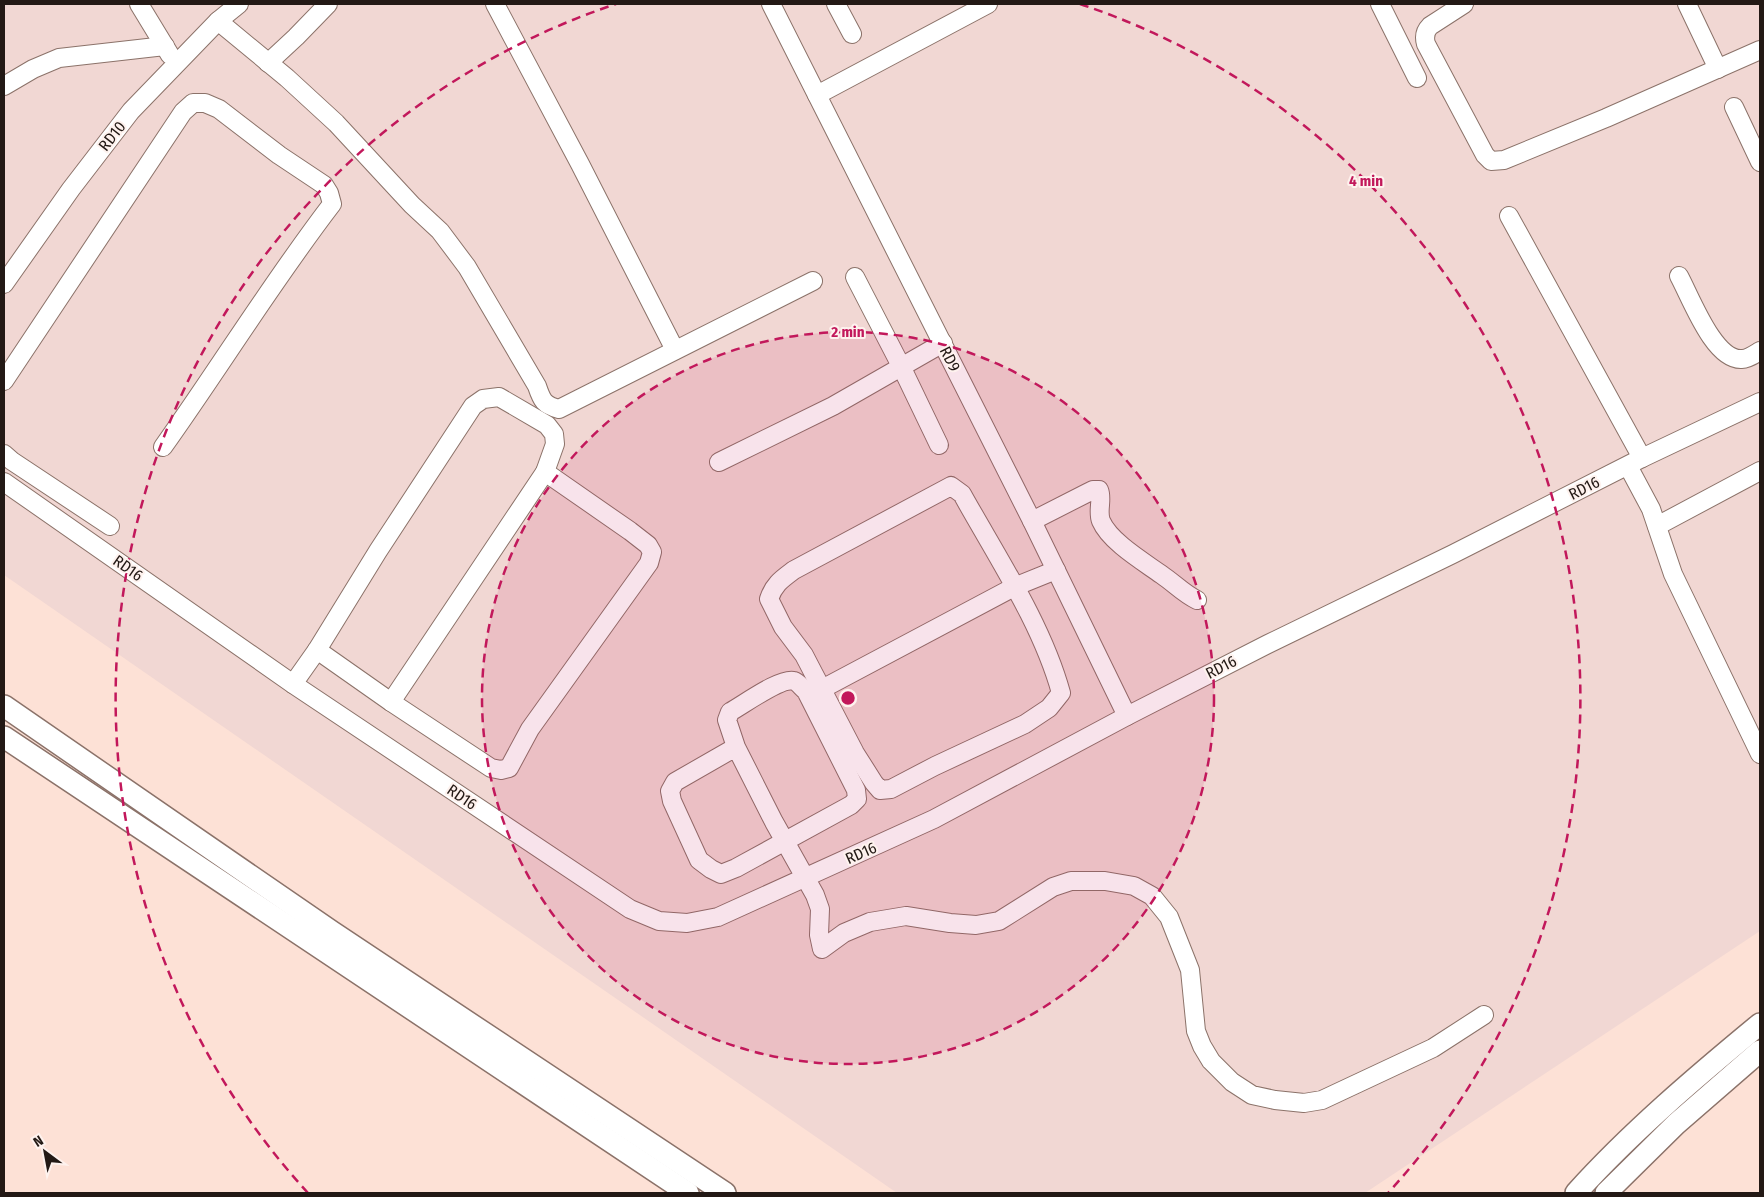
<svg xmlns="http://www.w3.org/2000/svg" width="1764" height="1197" font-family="'Fira Sans Condensed',sans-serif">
<rect width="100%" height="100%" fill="#fde1d6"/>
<polygon fill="#f1d7d3" points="4,4 1760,4 1760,931 1365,1193 897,1193 4,575"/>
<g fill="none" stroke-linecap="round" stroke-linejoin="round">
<defs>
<g id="minor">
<polyline points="139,4 170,55"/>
<polyline points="495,4 580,164 675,350"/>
<polyline points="771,4 1032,521 1127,716"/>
<polyline points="836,4 852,34"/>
<polyline points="1380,4 1417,78"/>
<path d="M 1464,4 L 1430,26 C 1425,31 1424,37 1426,44 L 1485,155 L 1491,161 L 1504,160 L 1606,118 L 1760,50"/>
<polyline points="1687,4 1718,69"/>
<path d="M 218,21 L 287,78 L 336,123 L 412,205 L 440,231 L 467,267 L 537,386 C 542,401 544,405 559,409 L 813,281"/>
<polyline points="268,63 296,37 328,4"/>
<polyline points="4,86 33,69 59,58 165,46"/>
<polyline points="817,95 988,4"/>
<polyline points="1734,107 1760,162"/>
<polyline points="1509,216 1642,458"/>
<path d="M 1679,276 C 1691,298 1714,361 1742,359 C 1748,359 1755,354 1760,351"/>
<polyline points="855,277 901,366 939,445"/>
<polyline points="4,284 71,189 131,111 218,21 239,4"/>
<path d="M 4,381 L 183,112 L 193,103 L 205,103 L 219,109 L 279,155 L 324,185 L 329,193 L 332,204 C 272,282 220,367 163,447"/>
<polyline points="4,454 12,461 110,526"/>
<polyline points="719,462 833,406 943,343"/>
<polyline points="1628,466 1651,509 1673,574 1760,754"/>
<polyline points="4,482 293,684 630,909 659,921 687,923 718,917 934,819 1127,716 1268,644 1453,554 1642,458 1760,402"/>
<path d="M 951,486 L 962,494 C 997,557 1042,624 1061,693 L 1049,708 L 1025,724 L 935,766 L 891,789 L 880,790 L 874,783 L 855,753 L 804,655 L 783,627 L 769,599 C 774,584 782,579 794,570 Z"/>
<path d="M 1032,521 L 1087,493 L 1093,490 L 1099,490 C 1103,499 1097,511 1101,521 C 1110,542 1144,562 1162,575 C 1174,583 1184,594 1197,600"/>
<polyline points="1657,526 1760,471"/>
<polyline points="317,650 391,702 491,768 501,770 509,768 530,729 649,563 652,552 648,545 630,531 545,472"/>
<polyline points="293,684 317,650 378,551 473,406 483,399 499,397 547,425 554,434 555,444 545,472 391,702"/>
<polyline points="822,689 1014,587 1056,570"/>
<path d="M 736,747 L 675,782 L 670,791 L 672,801 L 699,860 L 711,869 L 721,874 L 736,868 L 851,805 L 857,799 L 856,790 L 806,691 C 802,688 798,682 794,681 C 781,677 743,705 730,712 L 727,720 L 736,747 L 774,822 L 815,895 L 820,909 L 819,935 L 822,949 L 844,933 L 870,922 L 906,916 L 950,923 L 976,925 L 999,921 L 1053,887 L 1071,881 L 1105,881 L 1134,886 L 1152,896 L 1169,917 L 1190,970 L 1196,1031 L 1202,1046 L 1211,1061 L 1232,1082 L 1252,1095 L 1275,1100 L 1304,1103 L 1322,1100 L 1433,1048 L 1484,1015"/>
</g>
<g id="major">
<polyline points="4,706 332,932 725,1193"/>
<polyline points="4,737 688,1193"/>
<path d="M 1576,1193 C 1631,1132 1697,1076 1760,1024"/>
<polyline points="1606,1193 1676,1124 1760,1051"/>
</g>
</defs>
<use href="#minor" stroke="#8b7269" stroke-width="20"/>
<use href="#major" stroke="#8b7269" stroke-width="24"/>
<use href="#minor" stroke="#fff" stroke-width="18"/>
<use href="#major" stroke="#fff" stroke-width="21"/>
</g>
<circle cx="848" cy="698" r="366" fill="#c2185b" fill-opacity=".12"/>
<g fill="none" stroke="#c2185b" stroke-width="2.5" stroke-dasharray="9 6">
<circle cx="848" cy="698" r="366"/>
<path d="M308 1193A732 732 0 0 1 616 4M1080 4A732 732 0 0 1 1388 1193"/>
</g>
<g text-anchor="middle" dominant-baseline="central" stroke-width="4" stroke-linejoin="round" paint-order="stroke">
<g font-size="16" fill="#231915" stroke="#fef2ee">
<text transform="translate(112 136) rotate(-52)">RD10</text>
<text transform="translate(950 359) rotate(63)">RD9</text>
<text transform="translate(1584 488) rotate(-27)">RD16</text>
<text transform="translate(128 568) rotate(35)">RD16</text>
<text transform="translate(1221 667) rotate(-27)">RD16</text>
<text transform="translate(462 797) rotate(34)">RD16</text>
<text transform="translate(861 853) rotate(-24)">RD16</text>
</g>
</g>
<circle cx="848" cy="698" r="8" fill="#c2185b" stroke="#fef2ee" stroke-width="2.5"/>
<g font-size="15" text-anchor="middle" font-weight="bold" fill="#c2185b" stroke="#fef2ee" stroke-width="4" stroke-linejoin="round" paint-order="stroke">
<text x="1366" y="186">4 min</text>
<text x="848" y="337">2 min</text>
</g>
<rect width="1764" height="1197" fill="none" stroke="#231915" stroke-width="10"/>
<g transform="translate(45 1152) rotate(328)" stroke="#fef2ee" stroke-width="4" paint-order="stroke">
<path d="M0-4L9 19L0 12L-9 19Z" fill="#231915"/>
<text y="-8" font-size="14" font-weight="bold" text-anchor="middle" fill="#231915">N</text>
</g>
</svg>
